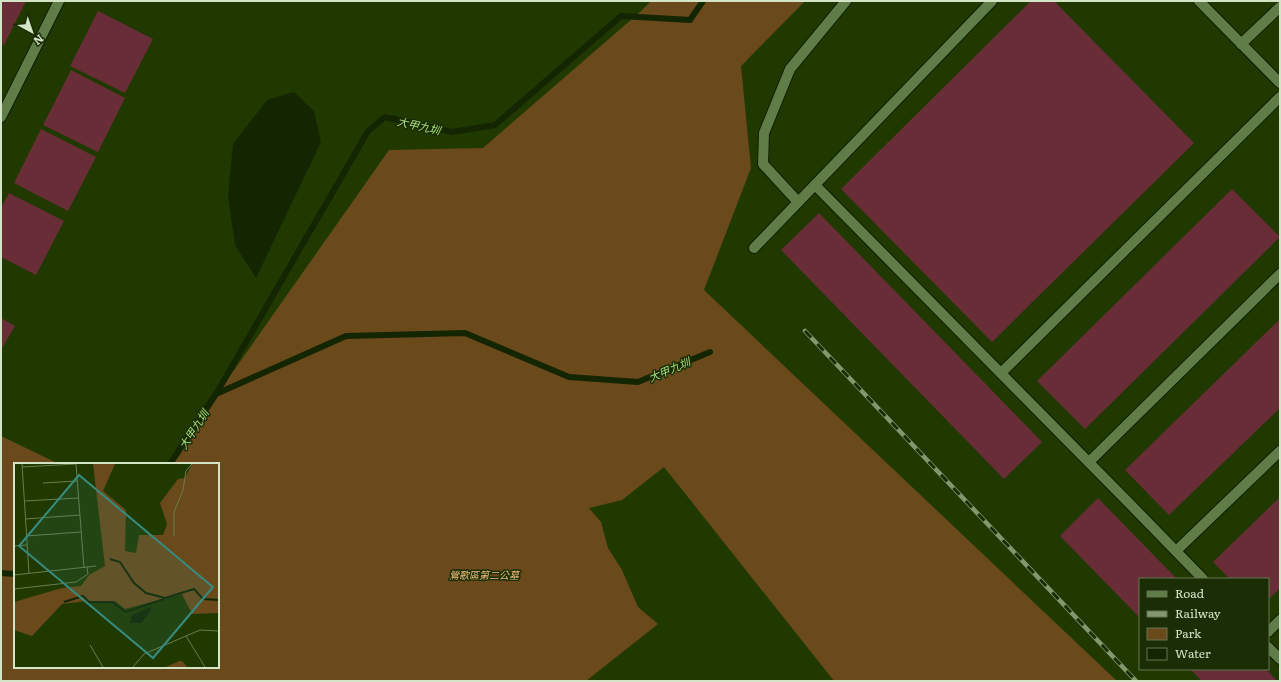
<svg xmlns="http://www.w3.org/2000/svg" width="1281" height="682" font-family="Literata,'Noto Sans TC',serif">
<rect width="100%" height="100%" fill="#203901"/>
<polygon fill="#6a491a" points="651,1 805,1 741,66 751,168 704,290 1117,681 834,681 664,467 622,500 589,508 601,522 608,548 622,570 638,607 658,624 586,681 1,681 1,436 59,464 15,464 15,667 218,667 218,464 168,464 389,150 483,148 640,12"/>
<polygon fill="#142502" points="294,92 314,111 321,142 256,278 235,245 228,196 233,144 267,100"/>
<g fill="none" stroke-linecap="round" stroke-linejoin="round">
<g stroke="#142502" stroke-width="6">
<polyline points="216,394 368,131 385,117 452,132 495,125 621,16 690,20 703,1"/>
<polyline points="170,464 216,394 346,336 465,333 569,377 638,382 710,352"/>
<polyline points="1,573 15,574"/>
</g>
</g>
<g fill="#682d37">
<polygon points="1,1 26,1 4,45 1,43"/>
<polygon points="1031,1 1054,1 1194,143 992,342 841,189"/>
<polygon points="98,11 153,39 125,93 70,66"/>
<polygon points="71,70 125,98 98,152 43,125"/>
<polygon points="41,129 96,157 68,211 14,183"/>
<polygon points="1232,189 1280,237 1085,429 1037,381"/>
<polygon points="9,193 64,221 36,275 1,257 1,208"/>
<polygon points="819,213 1042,442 1004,479 781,250"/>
<polygon points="1,318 15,326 1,350"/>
<polygon points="1280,319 1280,408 1169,515 1125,470"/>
<polygon points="1280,497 1280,588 1268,600 1268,579 1230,579 1213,562"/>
<polygon points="1098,498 1177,579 1140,579 1140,618 1060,536"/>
<polygon points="1190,669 1266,669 1277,681 1202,681"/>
</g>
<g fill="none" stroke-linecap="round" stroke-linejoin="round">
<defs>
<g id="lane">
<polyline points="1199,1 1280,83"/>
<polyline points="1241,44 1280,7"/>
<polyline points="815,185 1130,504 1203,579"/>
<polyline points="798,202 763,164 764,133 790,69 846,1"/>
<polyline points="754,248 992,1"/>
<polyline points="1001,373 1280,97"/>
<polyline points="1089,462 1280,274"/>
<polyline points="1176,551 1280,451"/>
<polyline points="1268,632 1280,620"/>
<polyline points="1268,647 1280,659"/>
</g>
<polyline id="street" points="1,117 59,1"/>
</defs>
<use href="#lane" stroke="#101d03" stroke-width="12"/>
<use href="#street" stroke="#101d03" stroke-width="12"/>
<use href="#lane" stroke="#607d47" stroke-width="10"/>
<use href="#street" stroke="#607d47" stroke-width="10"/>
<defs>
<polyline id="rail" points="805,331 1136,681"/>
</defs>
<use href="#rail" stroke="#83976e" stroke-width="4.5"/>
<use href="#rail" stroke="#1a2d05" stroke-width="3" stroke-dasharray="9" stroke-linecap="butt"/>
</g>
<g text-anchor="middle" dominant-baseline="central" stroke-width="3" stroke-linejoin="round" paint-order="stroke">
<g font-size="10" font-style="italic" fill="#f5be7a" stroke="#1a2d05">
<text x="484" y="574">鶯歌區第二公墓</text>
</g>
<g font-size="11" font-style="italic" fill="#a9db7d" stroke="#1a2d05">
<text transform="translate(419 125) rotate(13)">大甲九圳</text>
<text transform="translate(669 369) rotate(-23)">大甲九圳</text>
<text transform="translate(193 429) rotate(-57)">大甲九圳</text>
</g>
</g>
<g transform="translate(14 463)">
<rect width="205" height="205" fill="#203901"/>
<path d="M 79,1 L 101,1 L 89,28 L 112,47 L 111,88 L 122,90 L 125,72 L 149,72 L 153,61 L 146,40 L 164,16 L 171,15 L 178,1 L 205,1 L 205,150 L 178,151 L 168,131 L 111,146 L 101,138 L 73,138 L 48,141 L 18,173 L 0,167 L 0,139 L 48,125 L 67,123 L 75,112 L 91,103 ZM 168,198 L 173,204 L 152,204 L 165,198 Z" fill="#6a491a"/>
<path d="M 137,144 L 136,149 L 127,160 L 116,160 L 118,152 Z" fill="#142502"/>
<path fill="none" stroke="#142502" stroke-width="2" d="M 96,96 L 106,99 L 120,120 L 132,130 L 151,135 L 180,126 L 189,136 L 205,137M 50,139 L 69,133 L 75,139 L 98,139 L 112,149 L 150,136"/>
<path fill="none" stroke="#687d50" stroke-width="1" d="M 8,1 L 15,110M 62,1 L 70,105M 8,4 L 62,1M 29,20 L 63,18M 10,38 L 64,35M 11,56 L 66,52M 12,73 L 67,69M 160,73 L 160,49 L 169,27 L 172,8 L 178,1M 0,83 L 13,82M 0,112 L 82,103M 0,126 L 62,119 L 74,111 L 73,104M 172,173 L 191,204M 76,182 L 89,204M 119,204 L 130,191 L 186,167 L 205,168"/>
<path fill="#368c80" fill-opacity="0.15" stroke="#368c80" stroke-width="2" d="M 65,12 L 199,124 L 139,195 L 5,83 Z"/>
<rect width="205" height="205" fill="none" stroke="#d3e4c7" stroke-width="2"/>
</g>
<rect width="1281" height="682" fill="none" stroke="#d3e4c7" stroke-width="4"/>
<rect x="1139" y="578" width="130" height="92" fill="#1a2d05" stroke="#647653"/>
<rect x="1147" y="591" width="20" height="6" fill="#607d47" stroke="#647653"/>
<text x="1175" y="598" font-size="12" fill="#d3e4c7">Road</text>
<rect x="1147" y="611" width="20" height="6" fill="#83976e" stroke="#647653"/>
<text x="1175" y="618" font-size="12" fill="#d3e4c7">Railway</text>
<rect x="1147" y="628" width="20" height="12" fill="#6a491a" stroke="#647653"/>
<text x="1175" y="638" font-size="12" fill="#d3e4c7">Park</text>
<rect x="1147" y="648" width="20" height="12" fill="#142502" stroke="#647653"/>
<text x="1175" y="658" font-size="12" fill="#d3e4c7">Water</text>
<g transform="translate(32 32) rotate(140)" stroke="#1a2d05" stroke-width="3" paint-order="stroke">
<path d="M0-3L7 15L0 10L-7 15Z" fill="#d3e4c7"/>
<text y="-6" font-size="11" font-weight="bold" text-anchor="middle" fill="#d3e4c7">N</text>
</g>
</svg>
